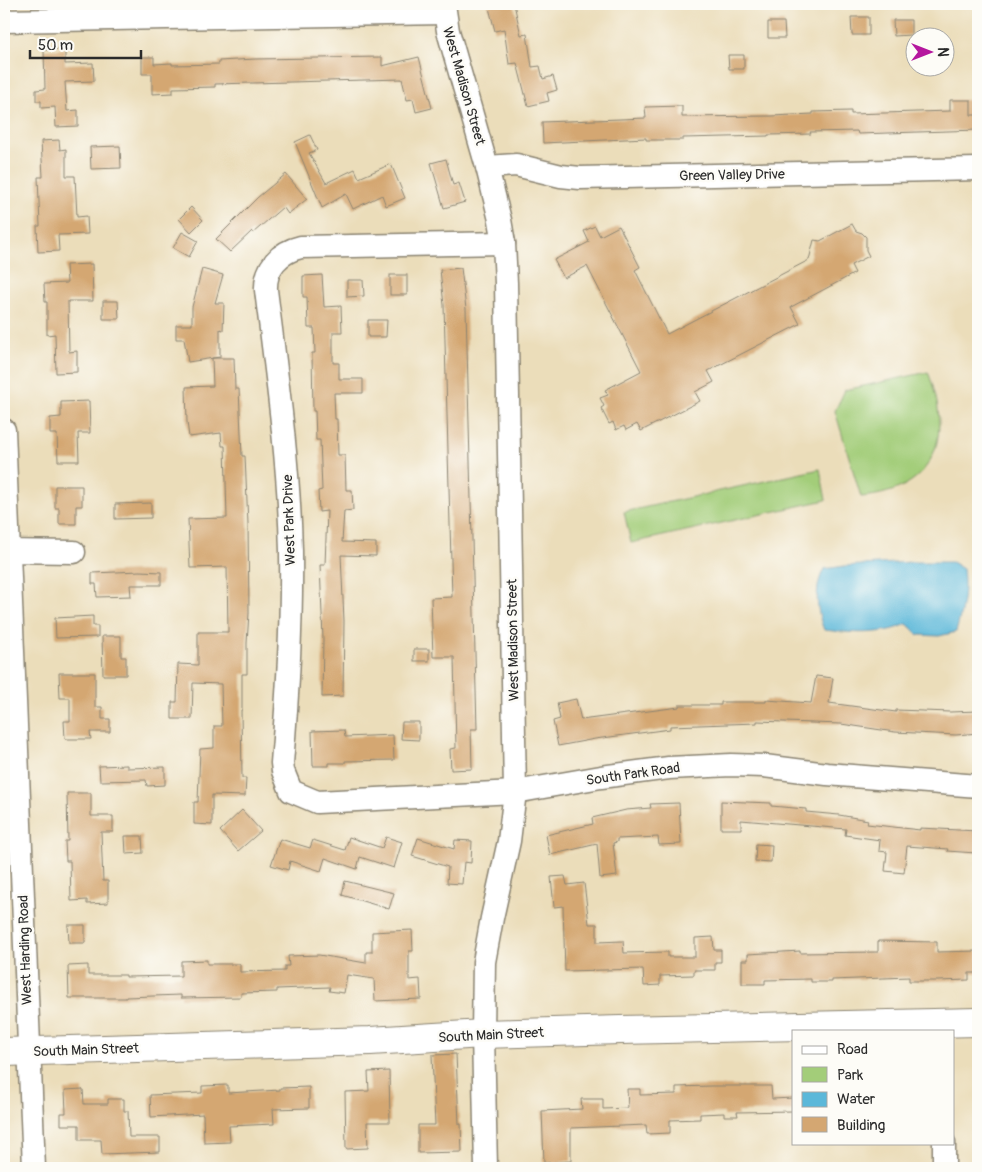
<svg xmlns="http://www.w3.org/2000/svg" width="982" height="1172" font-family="Pangolin,sans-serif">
<rect width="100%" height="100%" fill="#fdfcf7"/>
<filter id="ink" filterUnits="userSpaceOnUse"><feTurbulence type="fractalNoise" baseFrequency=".02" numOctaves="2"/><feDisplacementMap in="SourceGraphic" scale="10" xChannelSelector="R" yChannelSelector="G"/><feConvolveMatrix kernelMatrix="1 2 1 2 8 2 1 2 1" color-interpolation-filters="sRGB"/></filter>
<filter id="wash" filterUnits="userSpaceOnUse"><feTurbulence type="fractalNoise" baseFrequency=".0096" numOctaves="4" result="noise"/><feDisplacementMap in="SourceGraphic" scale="20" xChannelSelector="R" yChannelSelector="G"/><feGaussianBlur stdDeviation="1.12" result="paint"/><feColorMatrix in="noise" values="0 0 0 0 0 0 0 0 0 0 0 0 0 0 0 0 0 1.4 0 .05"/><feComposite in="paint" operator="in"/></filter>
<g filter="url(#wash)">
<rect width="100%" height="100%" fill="#ebddba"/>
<g fill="#a3cd79" stroke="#677c52">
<path d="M 928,372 C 953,435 937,491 861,497 L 835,411 L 845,390 Z"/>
<polygon points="820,469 826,500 631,543 624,512"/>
</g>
<path fill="#5bb8d9" stroke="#437282" d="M 912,562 L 952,562 L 963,569 C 966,591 962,611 956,632 L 939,636 L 919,635 L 907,624 C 881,636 852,633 824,630 C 816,610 814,587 824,569 L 845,566 Z"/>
<g id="blocks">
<g fill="#d4a772">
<polygon points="488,4 514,4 521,35 527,34 532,67 540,66 543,79 553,76 557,90 547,93 549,101 528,106 517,63 509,64 504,29 495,31"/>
<polygon points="851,17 869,17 869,35 852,35"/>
<polygon points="893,20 911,20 911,35 894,36"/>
<polygon points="768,22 784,22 785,38 768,38"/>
<polygon points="65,49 65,64 93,63 94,81 65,82 67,111 78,110 78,126 56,127 55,107 41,108 41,101 36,101 36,90 45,89 44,50"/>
<polygon points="728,55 744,55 744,69 729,69"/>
<polygon points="142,57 154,57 154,64 172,63 172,65 219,64 219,61 255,59 382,57 382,66 419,57 432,108 416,112 413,99 407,100 402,79 215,84 215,87 173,88 173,93 152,94 152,74 142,74"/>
<polygon points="950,100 971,100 971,115 978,115 978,130 858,134 857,131 810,132 811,134 768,135 768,136 683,138 683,140 646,140 646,138 543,143 542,122 646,118 645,107 682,106 682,117 772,116 813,114 813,112 851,111 851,114 950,111"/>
<polygon points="310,135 317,150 309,153 326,183 355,169 359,178 391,164 405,198 386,206 382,195 353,209 346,194 322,208 295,142"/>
<polygon points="59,140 60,150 66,149 66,176 75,176 77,217 87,216 88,234 58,235 59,251 38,252 37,226 40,226 38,177 43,177 41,141"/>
<polygon points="120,146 121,168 91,169 90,147"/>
<polygon points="446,159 453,185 459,183 465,202 444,208 431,163"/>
<polygon points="286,174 307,199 288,214 283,207 253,233 252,231 230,252 216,239 258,197"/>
<polygon points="191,207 203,220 191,232 179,219"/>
<polygon points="852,224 856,231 862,233 866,237 866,250 869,256 851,265 855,273 791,307 800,324 708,371 714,382 695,392 700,401 641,431 637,424 626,430 624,426 616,430 613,422 609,424 601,408 604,406 600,398 608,395 605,390 641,371 587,266 564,278 554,260 589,242 584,231 595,226 600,236 619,226 640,267 635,270 667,334 809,260 814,240 820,241"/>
<polygon points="182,232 198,241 189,257 173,248"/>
<polygon points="92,264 93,301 68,301 69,352 77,351 77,372 56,373 55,334 47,335 47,302 45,302 44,284 67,283 66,265"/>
<polygon points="461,268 466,309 477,729 471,729 472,769 451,770 450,749 456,748 454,657 433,657 431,598 452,597 444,305 440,270"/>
<polygon points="202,269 223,275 215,303 224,303 223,330 220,329 220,357 188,362 184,339 176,339 176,325 192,325 192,307"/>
<polygon points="322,275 324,307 341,306 342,332 333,332 333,363 339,363 339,379 363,379 363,393 334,393 335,419 337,419 338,455 345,455 346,490 352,490 353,510 344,511 342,542 376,543 376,556 341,555 344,621 343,696 322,697 323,639 320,565 325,565 327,511 319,512 318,491 322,490 320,440 316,440 315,411 313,411 312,353 315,353 314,328 308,328 307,297 303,297 303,276"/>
<rect x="390" y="275" width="17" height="20"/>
<polygon points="347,280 363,280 364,296 347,297"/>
<polygon points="103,301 118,301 119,319 103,319"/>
<polygon points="368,320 387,320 386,337 368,337"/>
<polygon points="212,358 234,358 235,389 239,389 242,456 245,456 248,524 249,613 247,643 247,674 242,674 242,710 241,710 242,778 246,778 245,796 212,795 212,825 194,824 194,802 198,802 200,749 214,748 214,726 222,726 221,684 193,683 192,719 172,719 172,702 177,702 178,664 198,665 198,632 228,632 227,567 190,568 188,519 227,518 225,446 222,446 221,433 189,437 187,422 186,387 213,386"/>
<polygon points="89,401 90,433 78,433 79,461 58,461 57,434 50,434 50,418 61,417 61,402"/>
<polygon points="55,486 82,486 82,506 76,506 76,524 59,524 59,508 55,508"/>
<polygon points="151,503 151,518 115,519 115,504"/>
<polygon points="140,571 161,572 161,585 130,585 131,596 97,597 96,584 92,584 92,573"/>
<polygon points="93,616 93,626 98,626 98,637 56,638 55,618"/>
<polygon points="102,636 121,636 121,657 126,657 126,675 103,675"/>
<rect x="414" y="649" width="15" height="12"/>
<polygon points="59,673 95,673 95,707 102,707 102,719 110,719 110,732 90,732 91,739 65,739 64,721 70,721 70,698 60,698"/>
<polygon points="816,676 833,678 829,703 896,712 896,710 950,712 978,711 978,733 956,735 895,732 841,724 757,721 757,723 670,726 670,729 595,739 558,746 553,721 560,719 557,703 576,699 581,720 679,707 679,705 721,705 721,702 766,702 766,700 811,703"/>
<polygon points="402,722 419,722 419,740 401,739"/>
<polygon points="344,730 345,737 393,735 394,760 345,761 345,763 329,763 329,766 313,766 312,731"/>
<polygon points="127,765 127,768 165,767 165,785 147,786 146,780 100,781 99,766"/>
<polygon points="67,793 91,793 91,816 113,816 113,832 101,832 103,881 108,881 108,903 87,904 87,900 71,901 70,861 66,861 65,841 68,841"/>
<polygon points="721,801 771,803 771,806 806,809 806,812 839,815 868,820 867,824 920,830 920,828 977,831 976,853 947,851 948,849 907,846 904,873 885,871 887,852 879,851 880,840 845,835 846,829 741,820 741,829 721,829"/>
<polygon points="679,803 681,844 659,845 658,837 617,839 617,842 613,843 617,876 600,878 597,844 550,855 546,835 593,824 592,818 626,810 651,808 650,804"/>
<polygon points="242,810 261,831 238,851 220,831"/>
<polygon points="125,836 142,836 143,853 126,854"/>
<polygon points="349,837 382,848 386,837 402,842 394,868 360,857 357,869 325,858 321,871 290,861 288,870 271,865 280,839 310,848 313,840 345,850"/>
<polygon points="418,838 454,849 455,840 472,841 471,863 464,862 462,884 447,883 448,867 412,856"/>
<polygon points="756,844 772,845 771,862 755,861"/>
<polygon points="565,876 567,885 584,883 589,924 597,924 597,942 623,941 624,953 668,952 668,957 695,957 695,938 713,937 714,950 721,950 721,962 715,962 715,970 694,970 694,975 660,976 660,985 644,986 643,969 565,971 563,906 554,907 551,877"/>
<polygon points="345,881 394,893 389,909 342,895"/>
<polygon points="68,925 85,925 85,943 69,943"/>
<polygon points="412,930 413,951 409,951 409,980 420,979 421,999 375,1001 374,979 347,975 344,993 329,991 330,987 277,989 277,992 241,993 241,997 181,998 181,995 126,997 126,998 69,998 68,966 88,965 88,975 126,975 126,977 181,976 181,961 207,960 207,964 240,964 240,972 285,971 285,966 289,966 288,956 319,955 366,963 366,952 372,952 372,932"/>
<polygon points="878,941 937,942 937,952 978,951 978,973 969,973 969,980 937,981 909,981 909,977 832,980 832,982 811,982 811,979 765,980 765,984 742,984 742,960 748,960 748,954 800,951 800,953 878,952"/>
<polygon points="456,1054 459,1124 461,1124 462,1152 418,1153 418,1125 435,1125 432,1055"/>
<polygon points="389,1071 390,1122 367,1122 368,1148 346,1149 345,1092 369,1091 368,1072"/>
<polygon points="228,1085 228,1093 280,1090 280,1088 309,1087 309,1108 273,1109 274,1124 229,1126 230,1142 204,1143 203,1114 151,1117 150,1095 202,1093 202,1086"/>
<polygon points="711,1086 771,1086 772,1099 793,1098 793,1111 737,1112 738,1116 724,1116 724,1113 700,1114 700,1119 670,1120 670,1133 647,1134 646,1125 571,1128 571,1161 544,1163 542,1111 582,1109 581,1099 603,1099 603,1109 628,1108 627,1089 640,1089 640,1095 676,1094 676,1087"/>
<polygon points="83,1089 84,1104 108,1104 108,1099 124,1099 124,1111 128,1111 129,1137 160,1137 160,1152 102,1154 101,1140 79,1140 79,1125 61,1125 61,1113 66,1113 65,1090"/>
</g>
</g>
</g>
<g filter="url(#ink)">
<use href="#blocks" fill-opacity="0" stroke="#8b8472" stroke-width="1"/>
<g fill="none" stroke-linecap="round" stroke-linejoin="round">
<defs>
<g id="minor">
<polyline points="444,4 448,31 487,167 500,220 504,243 506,283 515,792 509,841 492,918 484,962 483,1034 486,1168"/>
<polyline points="4,21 444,13"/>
<polyline points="487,167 516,165 561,176 580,178 978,169"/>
<path d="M 504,243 L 301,247 C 279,252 265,268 266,290 C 277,377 289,464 291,551 C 292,622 288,692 282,763 L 283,771 L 291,791 L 317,802 L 515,792 L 601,777 L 669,768 L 731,765 L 764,766 L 827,774 L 978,786"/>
<polyline points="4,430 34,1168"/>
<polyline points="4,551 74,552"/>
<polyline points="944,1143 944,1168"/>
</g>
<polyline id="major" points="4,1052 370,1041 483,1034 620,1030 978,1022"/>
</defs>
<use href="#minor" stroke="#8b8472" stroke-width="25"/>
<use href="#major" stroke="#8b8472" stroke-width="30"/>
<use href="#minor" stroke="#fff" stroke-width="22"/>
<use href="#major" stroke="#fff" stroke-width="28"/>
</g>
</g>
<g text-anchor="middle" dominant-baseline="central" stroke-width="5" stroke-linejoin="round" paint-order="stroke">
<g font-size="14" fill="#2b2b2b" stroke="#fdfcf7">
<text transform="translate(464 86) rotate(74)">West Madison Street</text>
<text transform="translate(732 175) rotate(-1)">Green Valley Drive</text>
<text transform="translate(289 520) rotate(-92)">West Park Drive</text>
<text transform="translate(513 640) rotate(-91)">West Madison Street</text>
<text transform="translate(633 774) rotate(-8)">South Park Road</text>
<text transform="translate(25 950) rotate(-92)">West Harding Road</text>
<text transform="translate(491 1035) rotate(-3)">South Main Street</text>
<text transform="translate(86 1050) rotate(-2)">South Main Street</text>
</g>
</g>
<rect width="982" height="1172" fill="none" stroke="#fdfcf7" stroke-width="20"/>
<rect x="792" y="1030" width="162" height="115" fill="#fdfcf7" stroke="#a9a8a5"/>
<rect x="802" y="1046" width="25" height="8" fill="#ffffff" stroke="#a9a8a5"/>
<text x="837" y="1054" font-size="15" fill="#2b2b2b">Road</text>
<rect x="802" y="1067" width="25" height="15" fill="#a3cd79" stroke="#a9a8a5"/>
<text x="837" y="1080" font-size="15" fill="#2b2b2b">Park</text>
<rect x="802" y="1092" width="25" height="15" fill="#5bb8d9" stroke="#a9a8a5"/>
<text x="837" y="1104" font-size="15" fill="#2b2b2b">Water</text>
<rect x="802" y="1117" width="25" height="15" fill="#d4a772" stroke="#a9a8a5"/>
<text x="837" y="1130" font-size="15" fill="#2b2b2b">Building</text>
<g transform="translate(930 52) rotate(90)"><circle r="24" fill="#fdfcf7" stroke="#a9a8a5"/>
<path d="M0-4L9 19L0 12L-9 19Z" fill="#b5179e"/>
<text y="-8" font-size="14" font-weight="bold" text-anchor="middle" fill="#2b2b2b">N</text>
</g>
<path d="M30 50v8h111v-8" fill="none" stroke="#2b2b2b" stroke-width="2.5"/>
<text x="38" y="50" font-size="15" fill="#2b2b2b" stroke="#fdfcf7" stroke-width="4" paint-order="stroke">50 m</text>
</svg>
